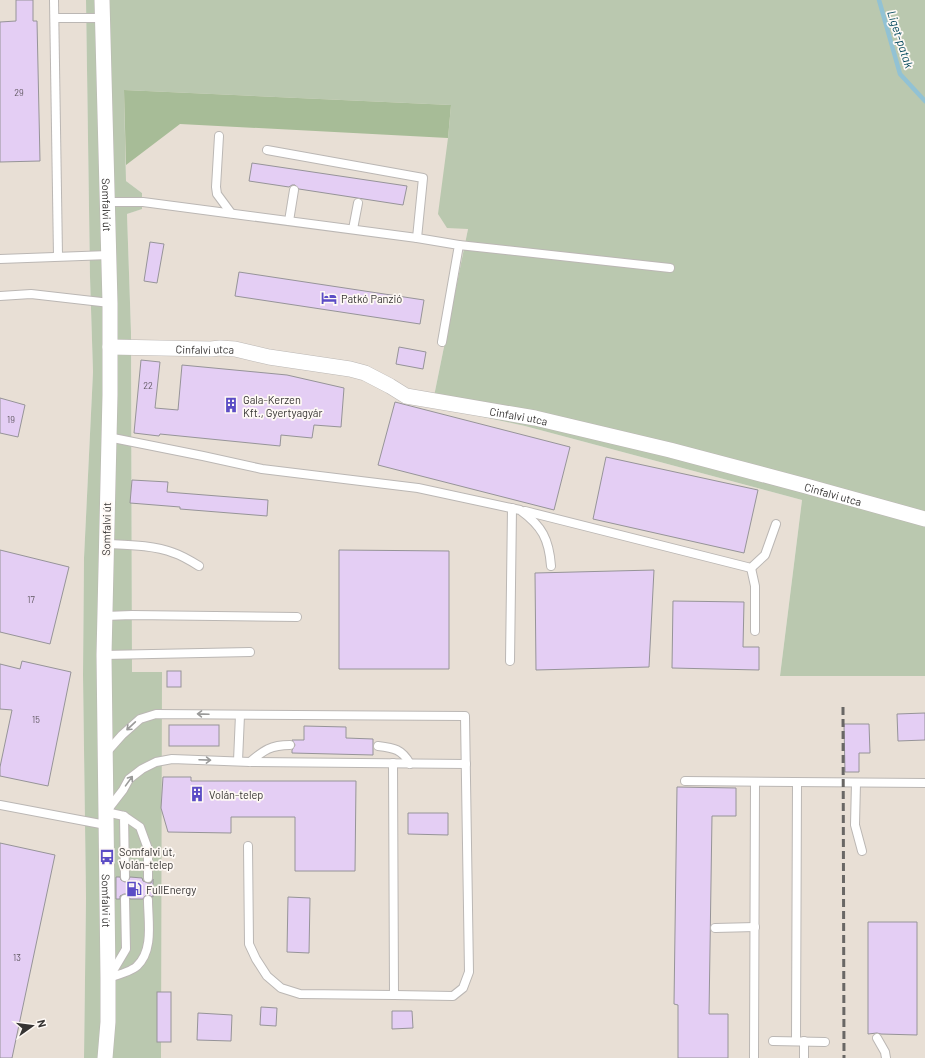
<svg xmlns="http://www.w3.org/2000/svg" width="925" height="1058" font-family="Barlow,sans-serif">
<rect width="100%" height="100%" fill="#f0ece8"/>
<g fill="#e8dfd5">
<polygon points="0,0 86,0 90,277 93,372 84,558 83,675 86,898 84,1058 0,1058"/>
<polygon points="124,90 451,105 448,138 468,229 432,406 525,426 802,500 780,676 925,676 925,1058 161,1058 161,818 159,811 162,672 132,672 131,332 127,214 141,209 142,193 126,181"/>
</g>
<polygon fill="#bac8af" points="86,0 925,0 925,676 780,676 802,500 525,426 432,406 468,229 447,228 438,214 448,138 451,105 124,90 126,181 142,193 142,209 127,214 131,332 132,672 162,672 161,1058 84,1058 86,898 83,675 84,558 93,372 90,277"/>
<polygon fill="#a7bc97" points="124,90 451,105 448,138 180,124 126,165"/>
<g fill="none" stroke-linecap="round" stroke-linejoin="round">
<polyline stroke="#92c2d4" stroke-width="4.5" points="879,0 900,74 925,101"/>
</g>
<g fill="#e4cef4" stroke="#969498">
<polygon points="16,0 33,0 33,21 37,21 40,161 0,162 0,22 16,21"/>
<polygon points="252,163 407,186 403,205 299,189 295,185 292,185 289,187 249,181"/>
<polygon points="150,242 164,244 157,283 144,281"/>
<polygon points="239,272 424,300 420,324 235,296"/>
<polygon points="399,347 426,352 423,369 396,364"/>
<polygon points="141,360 160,362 155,408 178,410 182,365 287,375 344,388 341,427 314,425 312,438 281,435 280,446 160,434 159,436 134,433"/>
<polygon points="0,398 25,405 18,437 0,433"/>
<polygon points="395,402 570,447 554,510 378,465"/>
<polygon points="606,457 758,490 744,553 593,519"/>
<polygon points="132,480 168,482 167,492 268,500 267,516 180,509 180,507 130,503"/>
<polygon points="0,550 69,567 50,644 0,632"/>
<polygon points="339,550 449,551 449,669 339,669"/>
<polygon points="654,570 649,667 536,670 535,573"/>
<polygon points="673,601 744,602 743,647 759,647 759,670 672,668"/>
<polygon points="22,661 71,672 48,786 0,776 0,767 12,710 0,709 0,664 20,669"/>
<rect x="167" y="671" width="14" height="16"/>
<polygon points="925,713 925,740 898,741 897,714"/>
<polygon points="844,724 869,724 870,753 859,753 859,772 845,772"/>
<rect x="169" y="725" width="50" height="21"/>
<polygon points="304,726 346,727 346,738 373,739 373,755 292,753 292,750 295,745 292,740 304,740"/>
<polygon points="163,777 191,777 191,781 356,781 355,871 295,871 295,817 231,817 231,833 168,832 161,808"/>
<polygon points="677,787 736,788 736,816 712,816 709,1014 728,1014 728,1058 678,1058 678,1005 674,1004"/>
<polygon points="408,813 448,813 448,835 408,834"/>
<polygon points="0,843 55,855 12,1058 0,1058"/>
<polygon points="116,877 120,877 121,880 125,882 128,881 130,877 142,878 143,881 148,883 151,883 153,879 153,897 147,895 145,896 143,899 130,899 128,894 124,894 120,896 120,899 116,899"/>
<polygon points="288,897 310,898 309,953 287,952"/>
<polygon points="868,922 917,922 917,1035 881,1034 877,1033 868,1034"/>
<rect x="157" y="992" width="14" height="50"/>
<polygon points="261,1007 277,1008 276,1026 260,1025"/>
<polygon points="392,1011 412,1011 413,1028 392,1029"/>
<polygon points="198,1013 232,1015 231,1041 197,1040"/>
</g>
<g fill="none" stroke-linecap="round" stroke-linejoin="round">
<defs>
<g id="lane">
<polyline points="54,0 58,256"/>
<polyline points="55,18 102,18"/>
<polyline points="219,136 216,187 217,194 231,213"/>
<polyline points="267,150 423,178 417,238"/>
<polyline points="107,202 143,202 417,238 459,245 442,342"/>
<polyline points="289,221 294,190"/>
<polyline points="353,229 358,203"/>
<polyline points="459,245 670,268"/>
<polyline points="0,259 109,255"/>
<polyline points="0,296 31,294 110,303"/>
<path d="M 108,437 L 203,456 L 262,469 L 418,488 L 520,510 C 542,526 549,539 551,566"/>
<polyline points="525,511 751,568 765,555 776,524"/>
<path d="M 106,544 C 128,545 153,545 174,553 C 183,556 191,561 199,566"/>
<polyline points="751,568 755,586 755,631"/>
<polyline points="105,616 132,615 297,617"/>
<polyline points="104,655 250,652"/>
<polyline points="510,661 512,508"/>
<path d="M 378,746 C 394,748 402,749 410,764"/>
<polyline points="106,753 122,735 140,719 156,714 465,716 469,972 463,988 453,996 394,995"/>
<polyline points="238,761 240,715"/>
<path d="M 250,762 C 264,750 271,745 290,745"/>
<polyline points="685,781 925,783"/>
<polyline points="856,783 855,825 862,851"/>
<polyline points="0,805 106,825"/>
<polyline points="124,816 140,827 148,849 148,878"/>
<polyline points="248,846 249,944 256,959 267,976 281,988 300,994 394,995 393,763"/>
<polyline points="125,877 124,816 106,812 123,790 129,779 142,769 156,762 172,759 250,762 466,764"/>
<polyline points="715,928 755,927"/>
<polyline points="110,976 126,949 125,899"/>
<path d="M 108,978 C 115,976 132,971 137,966 C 154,950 148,921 148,900"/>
<polyline points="877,1038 885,1052 886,1058"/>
<polyline points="773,1041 825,1042"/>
<polyline points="796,1041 797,783"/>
<polyline points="754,1058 755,783"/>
<polyline points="804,1058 804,1041"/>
</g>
<g id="street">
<path id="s1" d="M 102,0 L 110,303 L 110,395 L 104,655 L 108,978 L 108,1022 L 105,1058"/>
<path id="s2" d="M 110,347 L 211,349 L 220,348 L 235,349 L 269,357 L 350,369 L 365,373 L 390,386 L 406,396 L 535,418 L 670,450 L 806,486 L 925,519"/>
</g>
</defs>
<use href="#lane" stroke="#bbb7b4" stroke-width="10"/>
<use href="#street" stroke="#bbb7b4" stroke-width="16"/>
<use href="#lane" stroke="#fff" stroke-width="8"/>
<use href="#street" stroke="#fff" stroke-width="15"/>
<polyline stroke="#696765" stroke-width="3" stroke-dasharray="8 4" stroke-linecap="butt" points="843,707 844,1058"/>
</g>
<defs><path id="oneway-shaft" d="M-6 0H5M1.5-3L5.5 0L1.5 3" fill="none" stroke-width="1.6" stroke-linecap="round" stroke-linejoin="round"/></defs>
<g stroke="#9a9a99">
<use href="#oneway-shaft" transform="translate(203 714) rotate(-178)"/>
<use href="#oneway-shaft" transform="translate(131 726) rotate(137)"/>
<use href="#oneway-shaft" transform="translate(205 760) rotate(2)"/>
<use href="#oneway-shaft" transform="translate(129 781) rotate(-54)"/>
</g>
<defs>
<symbol id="hotel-bare" viewBox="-9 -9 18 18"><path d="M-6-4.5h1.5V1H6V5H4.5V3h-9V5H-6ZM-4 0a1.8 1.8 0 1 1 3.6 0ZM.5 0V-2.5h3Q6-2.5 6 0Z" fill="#5b4cc5" stroke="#fef9f5" stroke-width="2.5" paint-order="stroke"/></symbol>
<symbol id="building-bare" viewBox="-9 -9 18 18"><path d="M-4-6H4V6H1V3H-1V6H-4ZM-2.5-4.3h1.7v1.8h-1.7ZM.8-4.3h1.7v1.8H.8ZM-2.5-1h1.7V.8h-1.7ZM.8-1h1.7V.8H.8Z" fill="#5b4cc5" stroke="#fef9f5" stroke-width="2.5" paint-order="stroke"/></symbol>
<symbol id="bus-bare" viewBox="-9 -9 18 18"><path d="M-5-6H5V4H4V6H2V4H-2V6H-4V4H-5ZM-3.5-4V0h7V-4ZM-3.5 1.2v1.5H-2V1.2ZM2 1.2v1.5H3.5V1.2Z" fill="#5b4cc5" stroke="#fef9f5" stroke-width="2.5" paint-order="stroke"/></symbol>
<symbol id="fuel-bare" viewBox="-9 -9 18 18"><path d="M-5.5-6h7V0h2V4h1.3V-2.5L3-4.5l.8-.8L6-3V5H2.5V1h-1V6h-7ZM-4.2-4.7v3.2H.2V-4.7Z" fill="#5b4cc5" stroke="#fef9f5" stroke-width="2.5" paint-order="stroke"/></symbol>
</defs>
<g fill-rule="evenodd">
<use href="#hotel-bare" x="318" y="287" width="22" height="22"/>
<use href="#building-bare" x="220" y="394" width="22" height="22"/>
<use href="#building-bare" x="186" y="783" width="22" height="22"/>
<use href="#bus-bare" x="96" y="846" width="22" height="22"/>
<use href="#fuel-bare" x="123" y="878" width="22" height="22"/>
</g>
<g text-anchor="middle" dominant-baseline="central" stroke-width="3.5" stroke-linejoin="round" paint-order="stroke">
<g font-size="9" fill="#625a63">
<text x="19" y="92">29</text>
<text x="148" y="385">22</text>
<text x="11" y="419">19</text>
<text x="31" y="599">17</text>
<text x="36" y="719">15</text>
<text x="17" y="957">13</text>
</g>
<g font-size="11" fill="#363433" stroke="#fef9f5">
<text stroke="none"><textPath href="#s1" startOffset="205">Somfalvi út</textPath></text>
<text stroke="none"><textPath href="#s2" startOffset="95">Cinfalvi utca</textPath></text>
<text stroke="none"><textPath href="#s2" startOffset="419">Cinfalvi utca</textPath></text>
<text stroke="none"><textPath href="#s2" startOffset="743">Cinfalvi utca</textPath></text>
<text transform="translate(106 529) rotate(-89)">Somfalvi út</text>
<text stroke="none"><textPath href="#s1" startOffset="901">Somfalvi út</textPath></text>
</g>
<g font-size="11" fill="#363433" stroke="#fef9f5" text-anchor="start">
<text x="341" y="298">Patkó Panzió</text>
<text x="243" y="399">Gala-Kerzen<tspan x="243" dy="13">Kft., Gyertyagyár</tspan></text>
<text x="209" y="794">Volán-telep</text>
<text x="119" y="851">Somfalvi út,<tspan x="119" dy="13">Volán-telep</tspan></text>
<text x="146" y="889">FullEnergy</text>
</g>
<g font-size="12" font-style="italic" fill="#054a5e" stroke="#fef9f5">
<text transform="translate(901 39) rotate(72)">Liget-patak</text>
</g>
</g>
<g transform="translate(32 1026) rotate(76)" stroke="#fef9f5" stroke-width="3" paint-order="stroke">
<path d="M0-3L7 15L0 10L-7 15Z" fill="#363433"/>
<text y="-6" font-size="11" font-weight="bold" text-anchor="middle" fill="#363433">N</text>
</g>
</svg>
